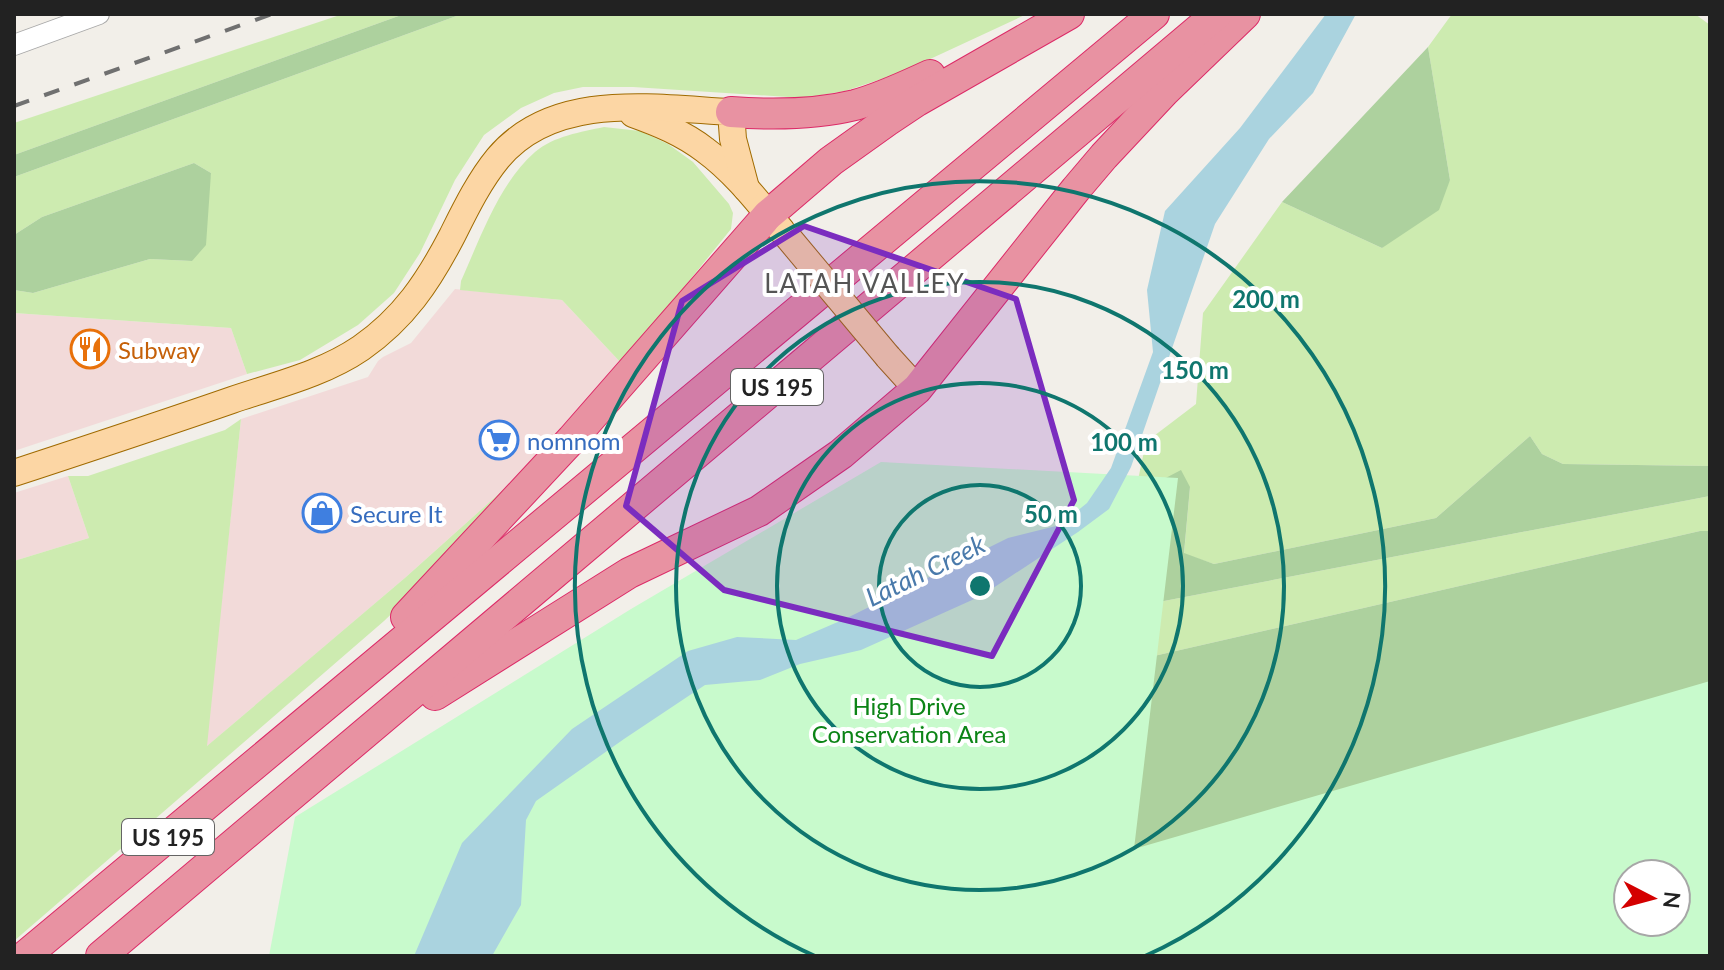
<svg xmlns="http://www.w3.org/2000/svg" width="1724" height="970" font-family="Lato,sans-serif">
<rect width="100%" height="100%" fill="#f2efe9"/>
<g fill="#f2dad9">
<polygon points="455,289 562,300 622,364 551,447 406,577 206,747 241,419 368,377 378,361 383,357 411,343"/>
<polygon points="14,313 231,328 247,374 14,451"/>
<polygon points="68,476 89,538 14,561 14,493"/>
</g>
<g fill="#cdebb0">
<polygon points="343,14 404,14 14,155 14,123"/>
<polygon points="462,14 1027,14 900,73 845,91 804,98 633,87 583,87 554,93 521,108 484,135 455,180 420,253 394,293 358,325 300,360 247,374 231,328 14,313 14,290 33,293 150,259 192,261 211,173 194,163 42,217 14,235 14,177"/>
<polygon points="1452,14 1695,14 1710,25 1710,466 1563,464 1542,454 1530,436 1436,518 1214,564 1184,554 1190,487 1135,494 1146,442 1196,404 1203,313 1282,202 1382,248 1450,180 1428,47"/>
<path d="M 604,127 L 640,131 L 668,144 L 693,162 L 729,204 L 733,213 L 731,229 L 622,364 L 562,300 L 460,290 L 461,281 C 480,239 499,183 535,152 C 554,136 581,132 604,127 Z"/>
<polygon points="241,419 207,746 406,577 551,447 458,550 384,621 14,941 14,561 89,538 68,476 88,476 225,430"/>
<polygon points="1710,496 1710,531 1700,531 1049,680 778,956 1039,625"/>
</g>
<g fill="#add19e" fill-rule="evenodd">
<polygon points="404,14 462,14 14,177 14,155"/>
<polygon points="1428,47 1450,180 1439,210 1382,248 1282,202"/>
<polygon points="194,163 211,173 206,245 192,261 150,259 33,293 14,290 14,235 42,217"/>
<polygon points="1530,436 1542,454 1563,464 1710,466 1710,496 1039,625 526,956 1135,494 1181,470 1190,487 1184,553 1214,564 1436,518"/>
<path d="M 1700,531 L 1710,531 L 1710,808 L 1705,956 L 834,956 L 1049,680 ZM 1628,874 L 1676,874 L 1676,922 L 1628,922 Z"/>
</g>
<path fill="#c8facc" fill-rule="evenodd" d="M 881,462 L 1178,478 L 1134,849 L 1710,681 L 1710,956 L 269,956 L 295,817 L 631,609 ZM 1628,874 L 1676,874 L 1676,922 L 1628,922 Z"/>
<polygon fill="#aad3df" points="1326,14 1356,14 1313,93 1269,139 1215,224 1131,467 1109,509 1078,532 981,596 861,650 800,664 760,680 705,685 624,739 536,801 526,820 521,905 492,956 414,956 462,843 572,729 688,651 737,637 796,640 847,618 1008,538 1060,525 1087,503 1111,468 1153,352 1147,290 1165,211 1240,128"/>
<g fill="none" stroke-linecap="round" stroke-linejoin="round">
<defs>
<polyline id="minor" points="14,45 99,14"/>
<g id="major">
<path d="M 633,114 C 658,123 683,133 705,150 C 735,172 758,202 782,231"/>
<polyline points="888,357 917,389"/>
<path d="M 14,473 C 87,449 160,425 232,400 C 276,385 323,374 361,348 C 404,318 428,282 452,236 C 465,210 479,181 498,158 C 554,91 654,108 731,112 L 733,139 L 746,188"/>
</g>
<g id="highway">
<path d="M 731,112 C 773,115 814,115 855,105 C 881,98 906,86 930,75"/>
<polyline points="406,617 572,439 768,215 831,161 887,121 917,101 1069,14"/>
<polyline points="435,695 629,573 759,511 841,454 917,389 1076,189 1104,156 1164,92 1245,14"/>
<polyline points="25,956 1154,14"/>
<polyline points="101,956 1217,14"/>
</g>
</defs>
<use href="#minor" stroke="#a9a9a9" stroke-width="22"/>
<use href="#major" stroke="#a06b00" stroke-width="28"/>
<use href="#highway" stroke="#dc2a67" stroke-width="32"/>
<use href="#minor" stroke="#fff" stroke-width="20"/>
<use href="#major" stroke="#fcd6a4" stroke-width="26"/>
<use href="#highway" stroke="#e892a2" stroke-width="30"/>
<polyline stroke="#707070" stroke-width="4" stroke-dasharray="16 16" stroke-linecap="butt" points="14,106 272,14"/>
<defs>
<polyline id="major-bridge" points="787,236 888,357"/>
</defs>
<use href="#major-bridge" stroke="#a06b00" stroke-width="28" stroke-linecap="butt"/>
<use href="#major-bridge" stroke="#fcd6a4" stroke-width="26"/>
</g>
<path fill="#7b2cbf" fill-opacity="0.2" stroke="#7b2cbf" stroke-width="6" stroke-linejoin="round" d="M 804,226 L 1016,299 L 1074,500 L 992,656 L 724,590 L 626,506 L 682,301 Z"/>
<g fill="none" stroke="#0f766e" stroke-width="4">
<circle cx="980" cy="586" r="101"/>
<circle cx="980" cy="586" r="203"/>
<circle cx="980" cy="586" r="304"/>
<path d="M815 956A405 405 0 1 1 1145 956"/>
</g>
<defs>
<symbol id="restaurant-ring" viewBox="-11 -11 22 22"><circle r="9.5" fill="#fff" stroke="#e8710a" stroke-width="1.5"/><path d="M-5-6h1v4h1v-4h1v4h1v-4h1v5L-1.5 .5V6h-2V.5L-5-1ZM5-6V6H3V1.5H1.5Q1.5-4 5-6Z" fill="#e8710a"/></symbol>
<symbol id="supermarket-ring" viewBox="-11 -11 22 22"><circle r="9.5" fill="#fff" stroke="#3f7fe0" stroke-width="1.5"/><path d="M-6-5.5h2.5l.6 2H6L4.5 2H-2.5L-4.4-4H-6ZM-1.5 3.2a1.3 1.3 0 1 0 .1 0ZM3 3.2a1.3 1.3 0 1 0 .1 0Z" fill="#3f7fe0"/></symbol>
<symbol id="shop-ring" viewBox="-11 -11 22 22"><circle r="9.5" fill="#fff" stroke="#3f7fe0" stroke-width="1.5"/><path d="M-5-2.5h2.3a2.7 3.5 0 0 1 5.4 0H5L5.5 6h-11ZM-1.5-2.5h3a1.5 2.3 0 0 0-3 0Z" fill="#3f7fe0"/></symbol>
</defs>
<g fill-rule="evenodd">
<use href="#restaurant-ring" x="68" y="327" width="44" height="44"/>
<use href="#supermarket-ring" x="477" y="418" width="44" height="44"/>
<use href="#shop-ring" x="300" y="491" width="44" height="44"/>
</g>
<g text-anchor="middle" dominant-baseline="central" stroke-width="8" stroke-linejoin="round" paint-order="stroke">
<g fill="#fff" stroke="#646464" stroke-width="2">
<rect x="731" y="369" width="92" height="36" rx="6"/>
<rect x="122" y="819" width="92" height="36" rx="6"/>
</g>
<g font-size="22" font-weight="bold" fill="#222">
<text x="777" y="387">US 195</text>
<text x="168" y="837">US 195</text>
</g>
<g font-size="24" fill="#c56008" stroke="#fff" text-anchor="start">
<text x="118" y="349">Subway</text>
</g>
<g font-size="24" fill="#366cbe" stroke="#fff" text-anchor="start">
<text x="527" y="440">nomnom</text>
<text x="350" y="513">Secure It</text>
</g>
<g font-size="24" fill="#0c8416" stroke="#fff">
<text x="909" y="705">High Drive<tspan x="909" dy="28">Conservation Area</tspan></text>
</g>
<g font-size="26" letter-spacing="2" fill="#555" stroke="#fff">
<text x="865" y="283">LATAH VALLEY</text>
</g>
<g font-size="26" font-style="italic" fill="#4a7aab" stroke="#fff">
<text transform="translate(925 570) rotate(-26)">Latah Creek</text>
</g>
</g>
<circle cx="980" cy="586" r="12" fill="#0f766e" stroke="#fff" stroke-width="4"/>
<g font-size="24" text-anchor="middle" font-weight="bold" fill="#0f766e" stroke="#fff" stroke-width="8" stroke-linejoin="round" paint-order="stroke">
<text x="1266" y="308">200 m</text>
<text x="1195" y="379">150 m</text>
<text x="1124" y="451">100 m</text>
<text x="1051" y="523">50 m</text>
</g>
<rect width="1724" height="970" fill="none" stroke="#222222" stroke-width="32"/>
<g transform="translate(1652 898) rotate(96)"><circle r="38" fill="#ffffff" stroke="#a7a7a7" stroke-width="2"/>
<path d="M0-6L14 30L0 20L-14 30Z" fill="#d40000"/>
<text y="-12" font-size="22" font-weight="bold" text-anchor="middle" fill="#222222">N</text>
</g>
</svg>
